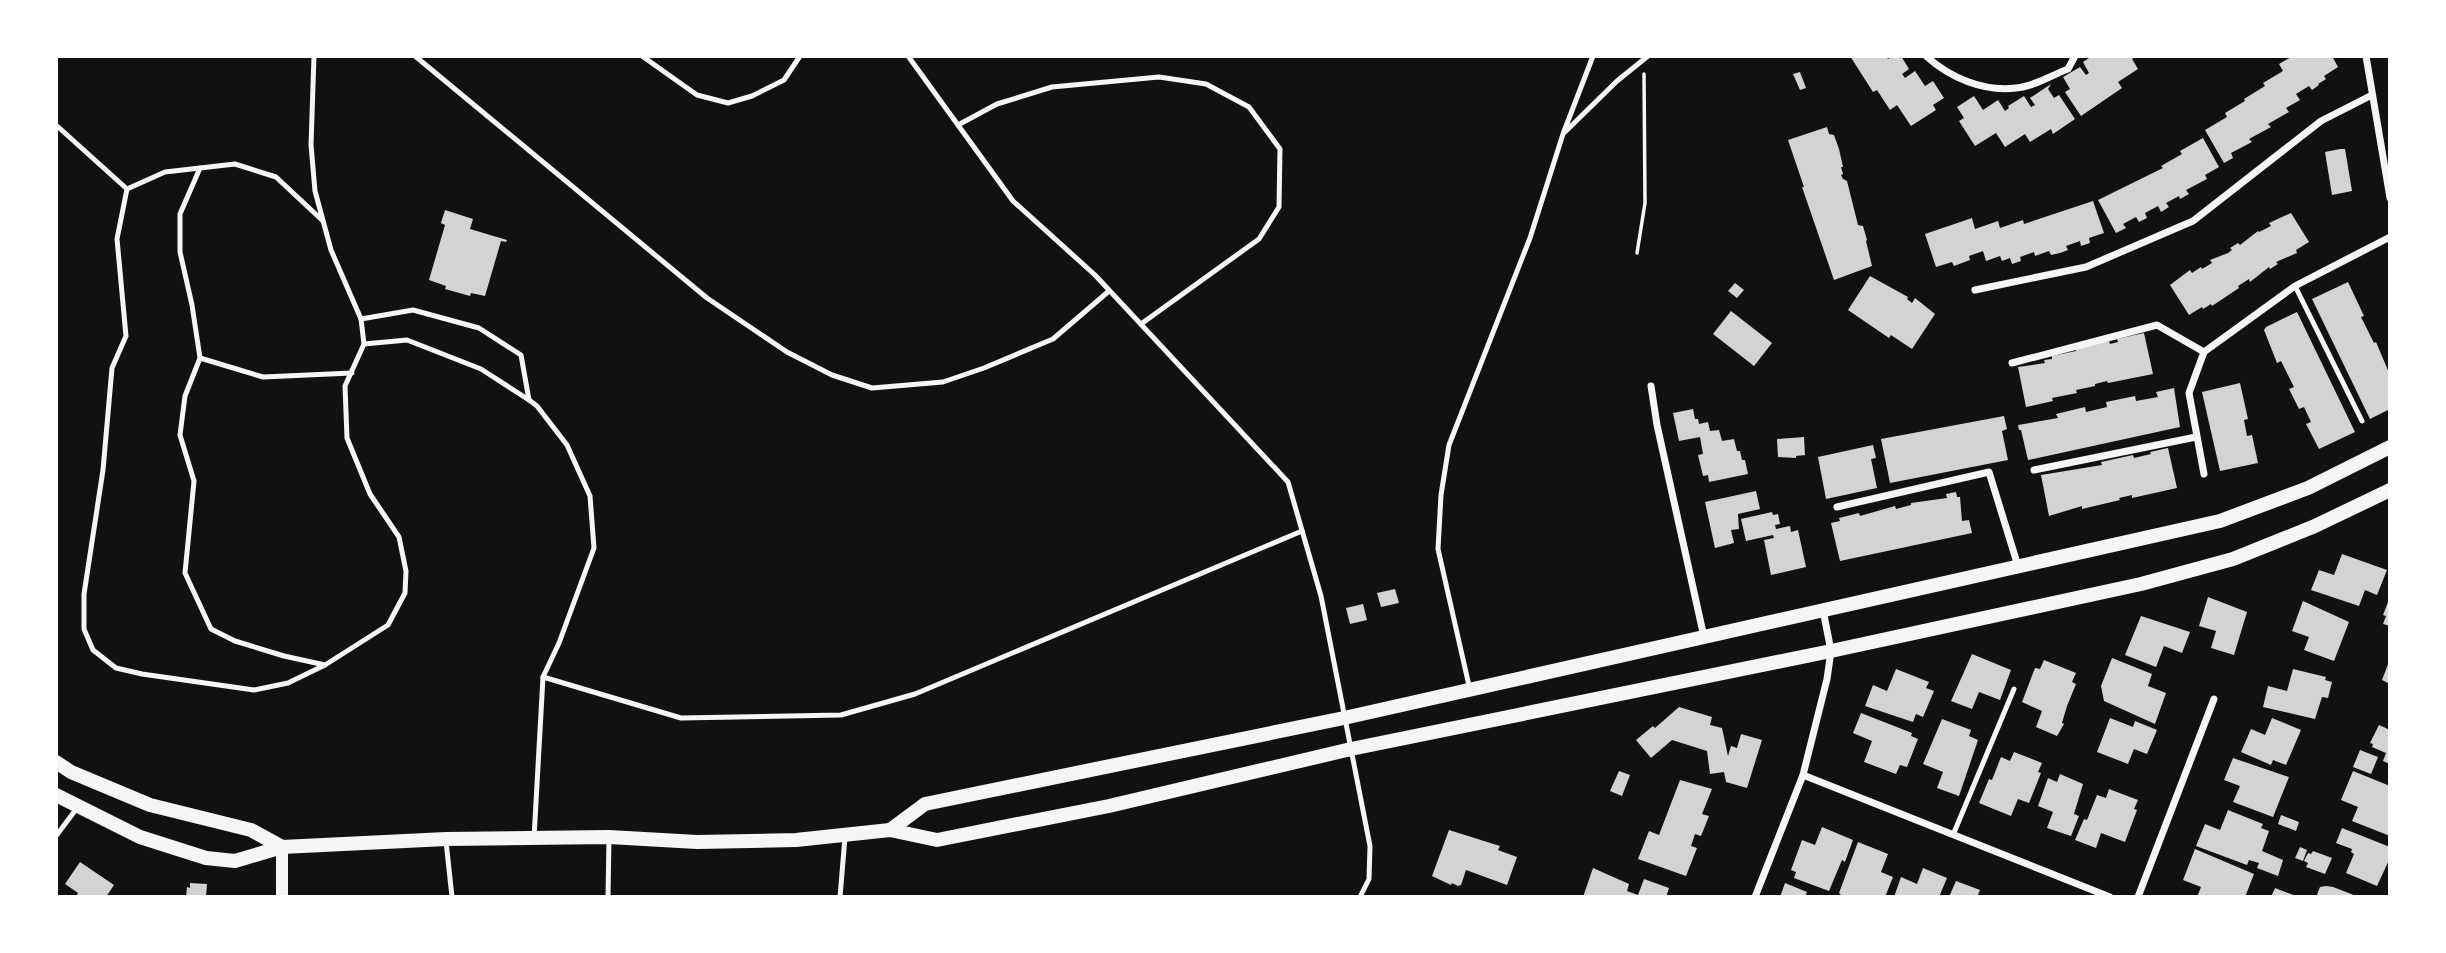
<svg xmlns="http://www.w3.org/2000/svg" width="2446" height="953" font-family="'Roboto Condensed',sans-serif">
<rect width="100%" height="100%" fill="#111"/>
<g fill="#d3d3d3">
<polygon points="1850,56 1886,56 1888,59 1893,56 1901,56 1909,69 1902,74 1905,78 1915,71 1925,86 1933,81 1944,98 1933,105 1936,110 1911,126 1897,105 1890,110 1877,90 1873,92"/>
<polygon points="2092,56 2136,56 2132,59 2138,69 2118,82 2122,88 2081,116 2065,92 2070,89 2063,77 2080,67 2086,75 2089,73 2083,62"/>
<polygon points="2293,56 2332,56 2338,67 2324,76 2326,79 2318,84 2319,85 2312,90 2309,86 2296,94 2300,100 2286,108 2289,112 2268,124 2271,127 2249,139 2252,142 2231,153 2233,158 2224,163 2205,130 2227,117 2225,113 2245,101 2244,99 2265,86 2263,83 2283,71 2279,64"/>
<polygon points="1800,72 1806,88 1800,90 1793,74"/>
<polygon points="2051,84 2048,89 2054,98 2059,95 2075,119 2053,134 2051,129 2030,142 2025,134 2005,147 1996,133 1975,146 1959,121 1964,118 1957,107 1974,96 1983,110 1998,100 2005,111 2009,108 2008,106 2024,96 2031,107 2035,105 2030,98"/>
<polygon points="1827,127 1829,134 1834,135 1839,149 1843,167 1841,167 1843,174 1841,175 1843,179 1847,181 1858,225 1863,226 1867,240 1866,241 1872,266 1834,280 1802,187 1804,187 1788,140"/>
<polygon points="2203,138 2219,167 2205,175 2207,179 2186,190 2189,194 2180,199 2179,196 2166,203 2169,207 2161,212 2158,206 2145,213 2147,218 2139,222 2136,217 2123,224 2126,228 2116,233 2098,200 2163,168 2161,166 2182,154 2180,151"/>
<polygon points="2340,149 2345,149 2352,191 2332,195 2325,152"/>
<polygon points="2093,201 2104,233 2089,238 2090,243 2081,246 2080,241 2066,246 2068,250 2060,253 2051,255 2049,251 2035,256 2034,252 2020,257 2021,261 2012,264 2010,258 2002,261 2000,256 1986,261 1983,251 1969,256 1970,260 1954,266 1952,262 1936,267 1925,234 1972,218 1975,229 1998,221 2000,228 2023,220 2024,224"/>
<polygon points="445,210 473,219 470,229 507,240 506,242 501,241 485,296 471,293 470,296 445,289 446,286 429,280 445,225 441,223"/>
<polygon points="2291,213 2309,242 2296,250 2297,253 2276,262 2278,264 2270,269 2269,267 2250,282 2249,279 2238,286 2239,288 2212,306 2211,304 2203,309 2202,307 2189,315 2170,285 2190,270 2192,273 2201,267 2202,269 2212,263 2210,260 2228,253 2232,250 2230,248 2238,243 2240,245 2258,231 2259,232 2271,226 2269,223"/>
<polygon points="1870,276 1908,297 1907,299 1912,303 1915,298 1935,314 1912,349 1891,335 1889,338 1848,310"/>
<polygon points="2348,282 2364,316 2361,317 2374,343 2376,342 2390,375 2390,409 2370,419 2312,299"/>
<polygon points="1735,283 1744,290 1737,298 1728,291"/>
<polygon points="1731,311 1772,343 1754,366 1713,334"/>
<polygon points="2297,312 2355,432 2319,449 2306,424 2311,422 2304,407 2299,409 2289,389 2294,387 2281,361 2277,363 2264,330 2266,327"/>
<polygon points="2144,333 2153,374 2108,383 2107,381 2095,384 2095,386 2076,390 2077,393 2052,398 2053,401 2026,407 2018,367 2045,363 2044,360 2052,359 2052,356 2076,351 2076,348 2109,341 2110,344 2118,342 2117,339"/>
<polygon points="2240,383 2248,419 2244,420 2247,436 2252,435 2258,463 2220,471 2202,392"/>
<polygon points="2174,388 2180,427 2028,460 2021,430 2019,430 2018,425 2058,418 2056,414 2085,407 2086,412 2107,407 2106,402 2135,396 2136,401 2158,397 2156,392"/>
<polygon points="1693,409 1695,419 1698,419 1699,424 1708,422 1710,431 1719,430 1722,441 1734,439 1737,451 1740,451 1742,460 1745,460 1748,474 1709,482 1708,475 1703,476 1698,455 1703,454 1700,437 1679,441 1673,413"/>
<polygon points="2004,416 2007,429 2002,431 2008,460 1890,483 1881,439"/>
<polygon points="1804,437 1805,455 1796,456 1796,458 1778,457 1777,439"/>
<polygon points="1873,445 1876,458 1871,459 1877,488 1826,499 1818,457"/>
<polygon points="2168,448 2177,488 2132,498 2132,495 2119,498 2120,500 2082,509 2082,506 2049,516 2041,475 2102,465 2101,462 2133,455 2134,458 2151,454 2150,452"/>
<polygon points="1756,491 1760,509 1738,514 1739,529 1731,530 1734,543 1715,548 1705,502"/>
<polygon points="1956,492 1957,497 1960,497 1962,521 1969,520 1972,533 1840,561 1831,523 1840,521 1839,518 1859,513 1860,516 1895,506 1896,509 1911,505 1911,503 1947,498 1946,494"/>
<polygon points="1772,512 1773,515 1778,514 1780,524 1775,525 1776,529 1790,526 1791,532 1798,530 1806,567 1771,575 1764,540 1774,538 1773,535 1746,541 1741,519"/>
<polygon points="2342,554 2387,570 2377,595 2365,590 2359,606 2311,590 2319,570 2334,575"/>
<polygon points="1395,589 1399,603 1381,607 1377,593"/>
<polygon points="2208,597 2247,612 2234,655 2211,648 2216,631 2199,626"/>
<polygon points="2303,601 2349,622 2334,661 2304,650 2309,637 2292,631"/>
<polygon points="2388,602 2390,602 2390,626 2383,624 2386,616 2383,615"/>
<polygon points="1363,604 1367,620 1350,624 1346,608"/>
<polygon points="2141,616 2190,632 2182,653 2164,646 2156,667 2125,655"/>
<polygon points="1972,654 2011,670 2000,700 1979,692 1972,709 1951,701"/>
<polygon points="2112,658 2152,674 2148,686 2166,693 2155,724 2104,701 2101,686"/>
<polygon points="2390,659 2390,684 2382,680"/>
<polygon points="2044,660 2076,673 2072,682 2076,684 2067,706 2062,723 2064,724 2057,736 2036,727 2042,711 2022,702 2035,668 2040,669"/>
<polygon points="1896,669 1929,682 1926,688 1934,691 1923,717 1916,714 1913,722 1865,706 1873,685 1887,691"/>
<polygon points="2293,669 2326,677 2325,680 2332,682 2328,698 2322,697 2315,719 2263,707 2268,686 2287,691"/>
<polygon points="1679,707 1712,717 1710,725 1722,728 1728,756 1731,746 1737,748 1741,734 1762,740 1747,788 1726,782 1724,772 1710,774 1707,751 1672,740 1651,758 1636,740 1653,726 1655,728"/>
<polygon points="1861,713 1912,733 1911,736 1918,739 1907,767 1900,765 1896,774 1864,762 1872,741 1853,733"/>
<polygon points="2110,718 2133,727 2135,721 2157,730 2147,754 2134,749 2128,764 2097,752"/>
<polygon points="2272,718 2301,730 2286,765 2273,760 2271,765 2241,752 2251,729 2265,735"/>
<polygon points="1942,719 1971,730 1969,736 1978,740 1959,796 1937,788 1943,772 1923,764"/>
<polygon points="2379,725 2390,730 2390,764 2383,761 2386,753 2372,747 2373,744 2370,743"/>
<polygon points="2360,750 2378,757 2371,774 2353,767"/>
<polygon points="2014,752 2042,763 2038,772 2041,773 2029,803 2018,799 2011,816 1979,803 1989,779 1992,780 2001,757 2010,761"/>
<polygon points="2233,758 2289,777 2273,817 2233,802 2240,786 2224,780"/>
<polygon points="1619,771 1630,775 1622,796 1610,791"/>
<polygon points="2353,771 2390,786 2390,836 2352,821 2358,807 2341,800"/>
<polygon points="2060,774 2083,784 2074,814 2079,816 2071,836 2047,828 2053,812 2038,806 2048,778 2057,782"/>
<polygon points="1680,780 1712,789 1702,814 1709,816 1701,836 1695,834 1691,846 1697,848 1686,876 1638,859 1649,831 1659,835"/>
<polygon points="2109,789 2138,800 2134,809 2137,810 2125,842 2101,833 2096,848 2075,840 2084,819 2087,820 2097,795 2106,798"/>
<polygon points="2228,810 2263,824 2261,828 2269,831 2262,851 2283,860 2278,876 2257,868 2259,863 2249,860 2247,865 2196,846 2205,824 2220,830"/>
<polygon points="2281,815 2299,822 2296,831 2278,824"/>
<polygon points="1822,827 1853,840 1845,862 1842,860 1829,891 1794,878 1796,872 1791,870 1802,840 1815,845"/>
<polygon points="2342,828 2390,847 2390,858 2377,886 2346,873 2354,854 2351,852 2352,849 2336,843"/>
<polygon points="1449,830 1500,846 1498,850 1517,857 1507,885 1466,870 1461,885 1458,886 1452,883 1451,885 1432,876"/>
<polygon points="1858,842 1888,854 1881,872 1893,877 1885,897 1843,897 1839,893"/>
<polygon points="2300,847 2307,850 2303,861 2295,858"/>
<polygon points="2195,849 2254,874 2245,897 2197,897 2201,887 2183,880"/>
<polygon points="2313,851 2332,858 2325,874 2306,867 2308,863 2304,861 2308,853 2311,854"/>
<polygon points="80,862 114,885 106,897 76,897 78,893 65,884"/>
<polygon points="1593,868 1629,884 1627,891 1638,895 1644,879 1669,888 1666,897 1583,897"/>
<polygon points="1923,868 1947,878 1939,897 1894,897 1901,877 1917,884"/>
<polygon points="1956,881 1980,890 1977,897 1949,897"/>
<polygon points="190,883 207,884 206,897 186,897 187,887 190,888"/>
<polygon points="1785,883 1807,892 1805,897 1780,897"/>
<polygon points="2326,886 2333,887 2359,897 2316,897 2320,887"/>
<polygon points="2275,888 2280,890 2299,897 2271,897"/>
</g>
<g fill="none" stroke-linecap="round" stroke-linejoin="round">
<polyline stroke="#f5f5f5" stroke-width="3.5" points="1637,253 1645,203 1644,74"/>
<g stroke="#f5f5f5" stroke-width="5">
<polyline points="314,56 311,145 315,191 331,250 361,319 364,344 345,386 347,438 370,494 399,537 406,571 405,593 388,625 325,665 288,683 254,690 142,674 116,668 93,650 84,629 84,594 103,470 112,368 126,336 117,239 127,189 165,172 235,164 276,177 323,221"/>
<polyline points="415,56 707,298 787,352 832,375 872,388 943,382 984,368 1053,339 1109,291"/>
<polyline points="642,56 697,95 728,103 752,96 784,80 800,56"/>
<polyline points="908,56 1013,201 1095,275 1288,482 1321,596 1370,846 1369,879 1360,897"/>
<polyline points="56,125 127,189"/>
<polyline points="958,125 997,104 1052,87 1159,77 1206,84 1249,107 1280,149 1279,207 1259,239 1141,324"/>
<polyline points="1565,132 1617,81 1648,56"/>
<polyline points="200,168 180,214 180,252 192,305 200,358 185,396 180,435 194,481 185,573 211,629 235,641 284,656 325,665"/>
<polyline points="2295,286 2362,421"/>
<polyline points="361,319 413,310 479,328 521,355 529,400"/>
<polyline points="364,344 407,340 481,369 529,400 537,406 567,445 590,496 594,548 559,643 543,677 534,838"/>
<polyline points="200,358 263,377 352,373"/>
<polyline points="543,677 681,718 841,715 915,694 1302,531"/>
<polyline points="1470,690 1438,549 1441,495 1449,445 1530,238 1563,134 1593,56"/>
<polyline points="1953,835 2014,689"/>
<polyline points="56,836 77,808"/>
<polyline points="446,841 452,897"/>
<polyline points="608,897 609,837"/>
<polyline points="840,897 845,837"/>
</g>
<g stroke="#f5f5f5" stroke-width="7">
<path d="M 1926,56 C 1950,78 1984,92 2016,88 C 2033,87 2052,75 2068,69 L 2075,56"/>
<polyline points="2366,56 2390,198"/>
<polyline points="1975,290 2086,267 2193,221 2321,121 2372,95"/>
<polyline points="2204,352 2295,286 2390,237"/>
<polyline points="2012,363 2157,325 2204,352"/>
<polyline points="1651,386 1657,425 1704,637"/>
<polyline points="2034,470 2196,437"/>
<polyline points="2204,474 2189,393 2204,352"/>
<polyline points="1837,507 1989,472 2018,566"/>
<polyline points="1803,775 2110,897"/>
<polyline points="1755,897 1803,775 1827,679 1831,651 1823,610"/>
<polyline points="2138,897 2214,699"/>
</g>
<polyline stroke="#f5f5f5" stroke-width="12" points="282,897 282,847"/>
<g stroke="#f5f5f5" stroke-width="14">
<polyline points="56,762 71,772 150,805 251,830 282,847"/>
<polyline points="56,795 140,837 206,858 235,861 282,847 446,839 609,837 697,842 796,840 890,830 937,840 1109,806 1351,749 1831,651 2141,584 2233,559 2315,526 2390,490"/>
<polyline points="890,830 925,804 1344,718 2220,521 2308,488 2390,447"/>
</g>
</g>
<rect width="2446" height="953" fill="none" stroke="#ffffff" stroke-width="116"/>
</svg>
